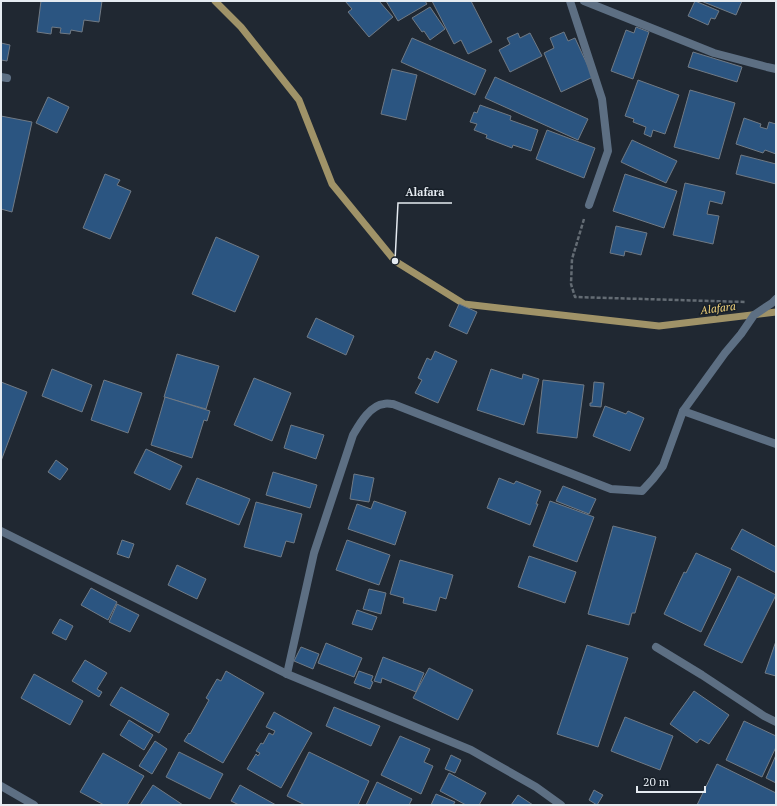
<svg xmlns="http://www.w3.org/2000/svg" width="777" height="806" font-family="'PT Serif',serif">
<rect width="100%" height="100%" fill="#202832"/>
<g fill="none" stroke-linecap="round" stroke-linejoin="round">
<polyline stroke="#a09368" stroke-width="7" points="215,1 241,27 299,100 332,184 395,261 464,304 659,326 776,312"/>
</g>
<g fill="#2b5581" stroke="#707a85">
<polygon points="41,1 102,1 99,22 84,20 82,32 71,30 70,34 60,33 61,28 52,27 51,34 37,32"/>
<polygon points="345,1 379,1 393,17 369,37 348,12 352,9"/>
<polygon points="386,1 425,1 427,4 398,21"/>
<polygon points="432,1 471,1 492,42 468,54 461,40 454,44"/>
<polygon points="695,1 719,11 715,19 711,18 708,25 688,16"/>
<polygon points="701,1 742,1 736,15"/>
<polygon points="430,7 445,29 430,40 424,31 422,32 412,18"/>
<polygon points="636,27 649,32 633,79 611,71 626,30 634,33"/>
<polygon points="564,32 568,41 575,38 593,77 561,92 544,53 554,48 550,38"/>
<polygon points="518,33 520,38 530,33 542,56 510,72 499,50 510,44 507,38"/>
<polygon points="412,38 486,70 475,95 401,62"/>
<polygon points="1,43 10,45 7,61 1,60"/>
<polygon points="693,52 742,67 737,82 688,67"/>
<polygon points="392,69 417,75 406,120 381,114"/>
<polygon points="495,77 588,119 578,140 485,98"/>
<polygon points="638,80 679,95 665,134 653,130 651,137 644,134 646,127 633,122 634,119 625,116"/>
<polygon points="690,90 735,103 719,159 674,147"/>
<polygon points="48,97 69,107 57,133 36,123"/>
<polygon points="480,105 511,116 510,120 538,130 531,151 513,145 512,148 486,138 487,135 474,130 477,124 470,122 474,112 477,113"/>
<polygon points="1,116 32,122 12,212 1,209"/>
<polygon points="744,118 761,124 760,127 767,129 769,122 776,124 776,154 765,150 763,153 736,144"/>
<polygon points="547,130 595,148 584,178 536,159"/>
<polygon points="632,140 677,161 666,183 621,162"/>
<polygon points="741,155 776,164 776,184 736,174"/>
<polygon points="105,174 120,180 117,185 131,191 110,239 83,228"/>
<polygon points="625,174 677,191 664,228 613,211"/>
<polygon points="685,183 725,192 722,204 710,201 707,214 719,216 713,244 673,235"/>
<polygon points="616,226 647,233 641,255 625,251 624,256 610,253"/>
<polygon points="216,237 259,256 235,312 192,294"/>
<polygon points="459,304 477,312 467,334 449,326"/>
<polygon points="316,318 354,336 346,355 307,337"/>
<polygon points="435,351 457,361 438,403 415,393 422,380 418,378 427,358 431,360"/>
<polygon points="177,354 219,366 206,409 164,397"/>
<polygon points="52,369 92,385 82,412 42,396"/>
<polygon points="491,369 522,379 523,374 539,379 524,425 477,410"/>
<polygon points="254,378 291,393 272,441 234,425"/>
<polygon points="104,380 142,393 128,433 91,420"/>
<polygon points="543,380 584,385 577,438 537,433"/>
<polygon points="1,382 27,392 1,461"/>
<polygon points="594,382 604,383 601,407 590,406 590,403 592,403"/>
<polygon points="165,397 210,411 207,421 204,420 192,458 151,445"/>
<polygon points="605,406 626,414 628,411 644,418 630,451 593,436"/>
<polygon points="291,425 324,435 316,459 284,448"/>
<polygon points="146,449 182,466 170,490 134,473"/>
<polygon points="56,460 68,469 60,480 48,472"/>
<polygon points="273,472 317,485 310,508 266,495"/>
<polygon points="354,474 374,478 369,502 350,499"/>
<polygon points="197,478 250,499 239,525 186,504"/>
<polygon points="499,478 514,484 516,481 541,491 536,504 538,504 530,525 487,508"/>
<polygon points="563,486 596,499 589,514 556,501"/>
<polygon points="374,501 406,512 395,545 348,529 357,504 371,509"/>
<polygon points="550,501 594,517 577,562 533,546"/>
<polygon points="256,502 302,514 294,543 286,541 281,557 244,547"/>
<polygon points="613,526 656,537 635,613 632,613 629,625 588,614"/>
<polygon points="742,529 776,547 776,573 731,549"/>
<polygon points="122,540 134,544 129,558 117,554"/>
<polygon points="347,540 390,555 379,585 336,570"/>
<polygon points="696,553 731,569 701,632 664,614 684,572 686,573"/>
<polygon points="529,556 576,572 565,603 518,587"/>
<polygon points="400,560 453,575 446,599 440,597 436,611 403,603 404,598 390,594"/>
<polygon points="177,565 206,579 197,599 168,585"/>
<polygon points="738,576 776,595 742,663 704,645"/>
<polygon points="91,588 117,602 108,620 81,605"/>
<polygon points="369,589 386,593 381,614 363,609"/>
<polygon points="117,604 139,615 130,632 109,622"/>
<polygon points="357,610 377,617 372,630 352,624"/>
<polygon points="60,619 73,626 66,640 52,633"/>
<polygon points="776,641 776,676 765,673"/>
<polygon points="326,643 362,658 354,677 318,663"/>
<polygon points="587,645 628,658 598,747 557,734"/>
<polygon points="301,647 319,654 313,669 294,661"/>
<polygon points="383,657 424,673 416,692 382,678 381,683 374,681"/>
<polygon points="85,660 107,673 97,689 102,692 99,697 72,681"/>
<polygon points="429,668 473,690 458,720 413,698"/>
<polygon points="226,671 264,693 223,763 184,741 189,733 190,734 209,700 206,698 217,679 221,681"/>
<polygon points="359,671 373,676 371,681 373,682 370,689 354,683"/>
<polygon points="34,674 83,701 70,725 21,698"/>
<polygon points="121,687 169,714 159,733 110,705"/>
<polygon points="694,691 729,715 709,744 700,739 697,743 670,724"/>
<polygon points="334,707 380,726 371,746 326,726"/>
<polygon points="274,712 312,733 281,788 247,769 256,754 258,756 260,753 256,751 261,743 263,744 269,733 273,735 275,731 266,727"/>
<polygon points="625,717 673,736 660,770 611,751"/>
<polygon points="129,720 153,735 144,750 120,735"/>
<polygon points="744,721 776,736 776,747 762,777 726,760"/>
<polygon points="400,736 430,749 424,762 433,766 421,794 381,775"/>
<polygon points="155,741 167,749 152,774 139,766"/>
<polygon points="179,752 223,774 210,799 166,777"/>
<polygon points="309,752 369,781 358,805 305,805 287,796"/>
<polygon points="103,753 144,776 127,805 104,805 80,792"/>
<polygon points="451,755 461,760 455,773 445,769"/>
<polygon points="776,755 776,783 766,778"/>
<polygon points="717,764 776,793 776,805 697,805"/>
<polygon points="449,773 486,793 479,805 466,805 440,791"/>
<polygon points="377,782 412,799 409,805 366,805"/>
<polygon points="153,785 183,805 140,805"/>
<polygon points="240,785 276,805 239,805 231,801"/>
<polygon points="594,790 603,795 597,805 589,800"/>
<polygon points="436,794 455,802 453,805 431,805"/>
<polygon points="518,795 533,805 511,805"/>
</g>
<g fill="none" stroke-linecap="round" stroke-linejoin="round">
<polyline stroke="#646c74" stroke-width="2.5" stroke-dasharray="4 2" stroke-linecap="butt" points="584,219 572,259 571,284 575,297 745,302"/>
<g stroke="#5d6f83" stroke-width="8">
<polyline points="1,77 7,78"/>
<polyline points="683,411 776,444"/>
</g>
<g stroke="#5d6f83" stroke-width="8">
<polyline points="570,1 602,99 608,151 589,205"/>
<polyline points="584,1 714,53 767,67 776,69"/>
<polyline points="656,647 702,675 764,716 776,722"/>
<path d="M 287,674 L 314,553 L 353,435 C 359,425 370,405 384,404 C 387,403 390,404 393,404 L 611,489 L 642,491 L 653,479 L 663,466 L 683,411 L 725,353 L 741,334 L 754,315 L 772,303 L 776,299"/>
<polyline points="1,786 34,805"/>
</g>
<polyline stroke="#5d6f83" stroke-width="8" points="1,531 287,674 471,750 536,787 561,805"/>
</g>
<g text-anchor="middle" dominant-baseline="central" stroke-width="3" stroke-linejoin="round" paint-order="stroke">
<g font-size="11" font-style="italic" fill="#f7d77c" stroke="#171f28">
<text transform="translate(718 308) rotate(-7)">Alafara</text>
</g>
</g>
<path fill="none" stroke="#e5ebf1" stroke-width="1.5" d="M395 261L398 203H452"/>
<circle fill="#e5ebf1" stroke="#171f28" stroke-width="1.5" cx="395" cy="261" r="4"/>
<g font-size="11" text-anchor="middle" font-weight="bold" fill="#e5ebf1" stroke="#171f28" stroke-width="3" stroke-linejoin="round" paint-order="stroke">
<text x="425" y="196">Alafara</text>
</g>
<rect width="777" height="806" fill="none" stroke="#e5ebf1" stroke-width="4"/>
<path d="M637 786v6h68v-6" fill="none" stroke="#e5ebf1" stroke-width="2"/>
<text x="643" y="786" font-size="12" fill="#e5ebf1" stroke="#171f28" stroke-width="3" paint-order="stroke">20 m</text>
</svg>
